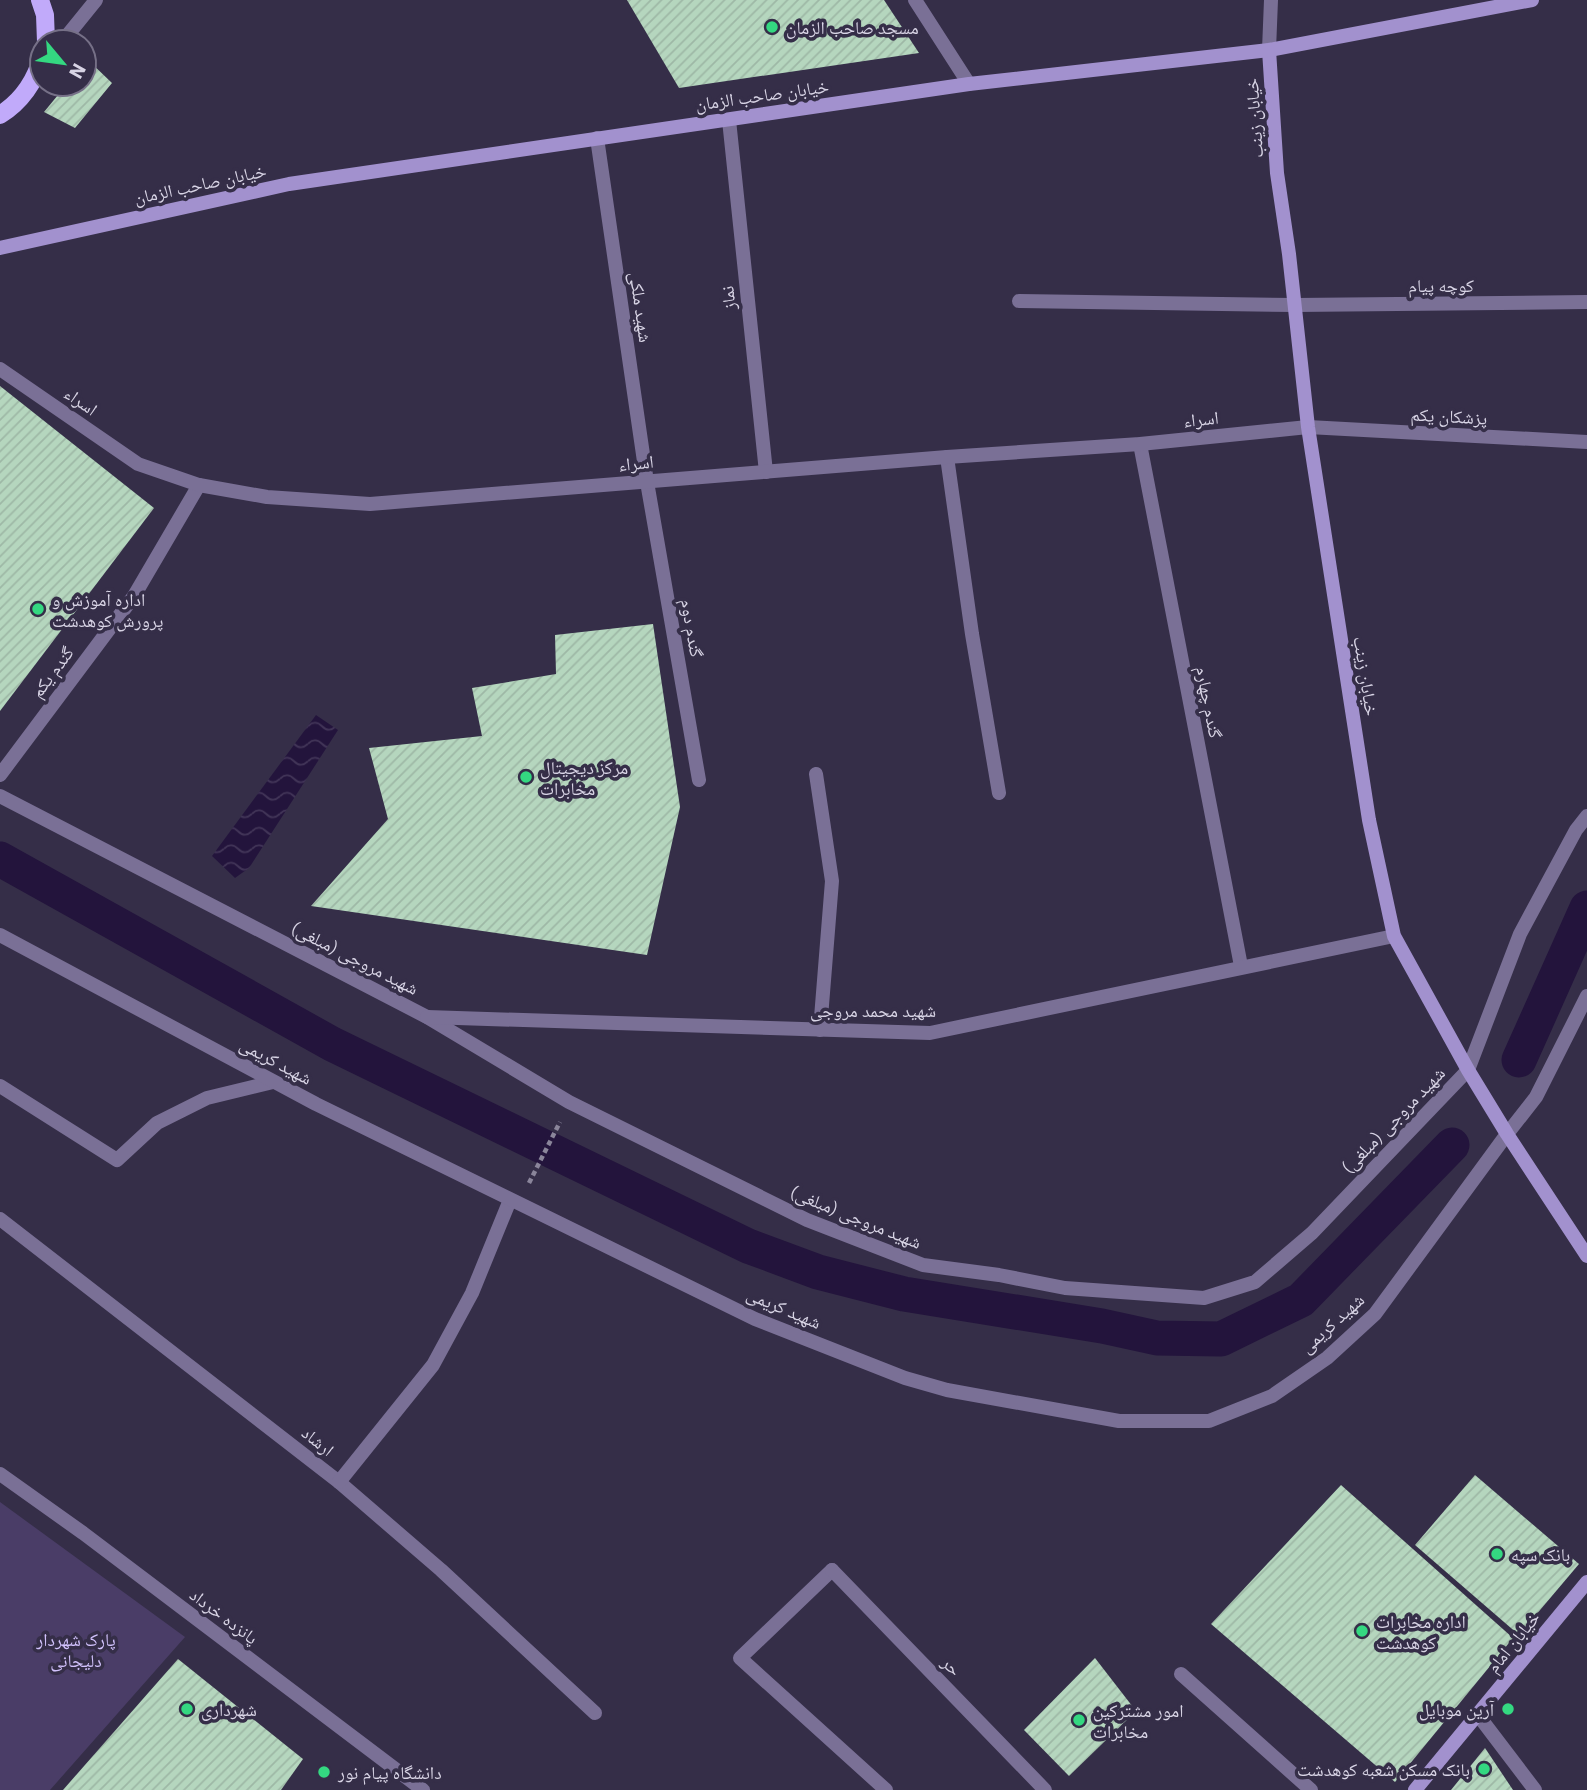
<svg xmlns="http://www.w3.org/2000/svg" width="1587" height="1790" font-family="'IBM Plex Sans','Noto Naskh Arabic',sans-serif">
<defs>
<pattern id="water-waves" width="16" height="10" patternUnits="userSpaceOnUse" patternTransform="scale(1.75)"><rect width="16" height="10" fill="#23143c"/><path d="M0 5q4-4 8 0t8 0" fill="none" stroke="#423558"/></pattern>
<pattern id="building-hatch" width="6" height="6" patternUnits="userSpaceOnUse" patternTransform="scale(1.75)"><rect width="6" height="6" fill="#b5d6be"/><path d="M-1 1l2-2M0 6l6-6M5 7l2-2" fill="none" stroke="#9eb8a6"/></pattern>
</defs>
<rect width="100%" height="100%" fill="#352e48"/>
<polygon fill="#4a3d67" points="0,1502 185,1637 50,1790 0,1790"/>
<polygon fill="url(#water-waves)" points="316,715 338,730 249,868 235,878 212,856"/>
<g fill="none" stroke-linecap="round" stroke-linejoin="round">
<g stroke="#23143c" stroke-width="35">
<polyline points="0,859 332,1044 748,1246 818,1272 904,1294 1102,1326 1157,1338 1221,1339 1301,1300 1452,1145"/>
<polyline points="1519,1060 1587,908"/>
</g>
</g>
<g fill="url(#building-hatch)">
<polygon points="627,0 884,0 919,53 679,88"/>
<polygon points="88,60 112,83 75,128 44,112 67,84 84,84 84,64"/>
<polygon points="0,386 154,508 0,711"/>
<polygon points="653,624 680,807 647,955 311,906 388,819 369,748 482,736 472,688 556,674 555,635"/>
<polygon points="1475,1475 1579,1564 1519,1635 1415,1545"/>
<polygon points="1341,1485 1513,1638 1395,1782 1211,1624"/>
<polygon points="1095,1658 1136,1711 1069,1776 1024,1730"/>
<polygon points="178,1659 303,1759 281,1790 63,1790"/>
<polygon points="1485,1748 1513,1790 1451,1790"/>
</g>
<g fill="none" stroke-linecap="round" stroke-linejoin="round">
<polyline stroke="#8a859a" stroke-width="4.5" stroke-dasharray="5 3.5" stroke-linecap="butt" points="529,1183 560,1122"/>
<g stroke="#7a7096" stroke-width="14">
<polyline points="1269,50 1271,0"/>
<polyline points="729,120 766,472"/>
<polyline points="597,138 647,482 699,780"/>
<polyline points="1019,301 1295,305 1587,302"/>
<polyline points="1308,427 1587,442"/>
<polyline points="1140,444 1241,966"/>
<polyline points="947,457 972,634 999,793"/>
<polyline points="816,774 832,881 820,1030"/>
<polyline points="0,775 134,596 199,485"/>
<polyline points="0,1086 117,1160 157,1123 207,1098 273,1082"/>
<polyline points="1507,1134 1536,1097 1587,996"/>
<polyline points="0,1219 339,1482 441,1570 595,1713"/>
<polyline points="339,1482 433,1365 472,1293 510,1200"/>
<polyline points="832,1570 740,1658 886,1790"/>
<polyline points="1181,1674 1311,1790"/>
<polyline points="1478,1715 1535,1790"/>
</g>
<g stroke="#7a7096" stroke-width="14">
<polyline points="915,0 969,84"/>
<polyline points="0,369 138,464 199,485 267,497 370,504 947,457 1140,444 1308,427"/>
<polyline points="0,796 427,1017 569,1102 807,1220 923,1265 999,1275 1065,1288 1204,1298 1255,1282 1312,1233 1468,1070 1520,934 1576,830 1587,816"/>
<polyline points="0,935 316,1104 755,1319 905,1378 947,1390 1119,1421 1209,1421 1272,1396 1327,1358 1375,1314 1507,1134"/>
<polyline points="832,1570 1045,1790"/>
</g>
<g stroke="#7a7096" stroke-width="14">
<polyline points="62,42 96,0"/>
<polyline points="427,1017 930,1033 1394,936"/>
<polyline points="0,1474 83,1533 423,1790"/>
</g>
<g stroke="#a291ce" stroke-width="14">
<polyline points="1269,50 1277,173 1289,254 1308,427 1369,820 1394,936 1468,1070 1507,1134 1587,1256"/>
<polyline points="0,248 289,184 969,84 1269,50 1532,0"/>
<polyline points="1415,1790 1587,1582"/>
</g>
<g stroke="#c1aafa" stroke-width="18">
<polyline points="40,0 45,15 46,42"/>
<path d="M 0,115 C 22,101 35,82 42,57"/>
</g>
</g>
<g fill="#34d881" stroke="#352e48" stroke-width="2.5">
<circle cx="772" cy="27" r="7"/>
<circle cx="38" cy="609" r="7"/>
<circle cx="526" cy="777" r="7"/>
<circle cx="1497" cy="1554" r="7"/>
<circle cx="1362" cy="1631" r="7"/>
<circle cx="187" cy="1709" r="7"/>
<circle cx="1508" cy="1709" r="7"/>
<circle cx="1079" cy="1720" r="7"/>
<circle cx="1484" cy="1769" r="7"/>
<circle cx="324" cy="1772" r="7"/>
</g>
<g text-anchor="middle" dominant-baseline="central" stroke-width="7" stroke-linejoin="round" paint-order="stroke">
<g font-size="18" fill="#d8d4e5" stroke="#352e48" text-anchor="start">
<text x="786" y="27">مسجد صاحب الزمان</text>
<text x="52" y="599">اداره آموزش و<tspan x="52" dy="21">پرورش کوهدشت</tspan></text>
<text x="540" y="767">مرکز دیجیتال<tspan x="540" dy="21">مخابرات</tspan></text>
<text x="1511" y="1554">بانک سپه</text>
<text x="1376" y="1621">اداره مخابرات<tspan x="1376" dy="21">کوهدشت</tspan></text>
<text x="201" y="1709">شهرداری</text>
<text x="1494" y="1709" text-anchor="end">آرین موبایل</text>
<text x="1093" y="1710">امور مشترکین<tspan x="1093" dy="21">مخابرات</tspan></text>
<text x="1470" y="1769" text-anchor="end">بانک مسکن شعبه کوهدشت</text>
<text x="338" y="1772">دانشگاه پیام نور</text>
</g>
<g font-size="18" fill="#d8d4e5" stroke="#352e48">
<text transform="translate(762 95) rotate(-8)">خیابان صاحب الزمان</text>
<text transform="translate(1254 118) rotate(-94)">خیابان زینب</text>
<text transform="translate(200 184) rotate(-12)">خیابان صاحب الزمان</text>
<text x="1441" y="285">کوچه پیام</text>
<text transform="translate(728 298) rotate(-96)">نماز</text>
<text transform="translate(641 307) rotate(82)">شهید ملکی</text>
<text transform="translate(81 401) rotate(35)">اسراء</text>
<text transform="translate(1449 416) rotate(3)">پزشکان یکم</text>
<text transform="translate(1201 419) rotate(-6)">اسراء</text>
<text transform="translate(636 463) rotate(-6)">اسراء</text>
<text transform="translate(692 628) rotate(80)">گندم دوم</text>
<text transform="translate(52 672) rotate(-53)">گندم یکم</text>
<text transform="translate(1366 676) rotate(81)">خیابان زینب</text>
<text transform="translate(1209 702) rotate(79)">گندم چهارم</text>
<text transform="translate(355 958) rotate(27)">شهید مروجی (مبلغی)</text>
<text x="873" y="1010">شهید محمد مروجی</text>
<text transform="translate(276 1061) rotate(28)">شهید کریمی</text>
<text transform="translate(1393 1120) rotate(-46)">شهید مروجی (مبلغی)</text>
<text transform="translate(856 1217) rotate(22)">شهید مروجی (مبلغی)</text>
<text transform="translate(784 1308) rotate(23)">شهید کریمی</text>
<text transform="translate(1332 1323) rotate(-42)">شهید کریمی</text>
<text transform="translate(318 1441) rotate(39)">ارشاد</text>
<text transform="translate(224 1616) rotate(37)">پانزده خرداد</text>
<text transform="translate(1513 1642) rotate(-51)">خیابان امام</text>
<text transform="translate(952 1666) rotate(46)">حر</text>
</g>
<g font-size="18" fill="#d2c2fd" stroke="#352e48">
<text x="76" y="1639">پارک شهردار<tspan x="76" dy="21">دلیجانی</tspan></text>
</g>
</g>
<g transform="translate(63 63) rotate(119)"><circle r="33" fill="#352e48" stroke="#767087" stroke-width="2"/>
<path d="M0-5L12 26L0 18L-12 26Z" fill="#34d881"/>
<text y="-10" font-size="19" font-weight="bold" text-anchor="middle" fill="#d8d4e5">N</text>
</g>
</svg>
